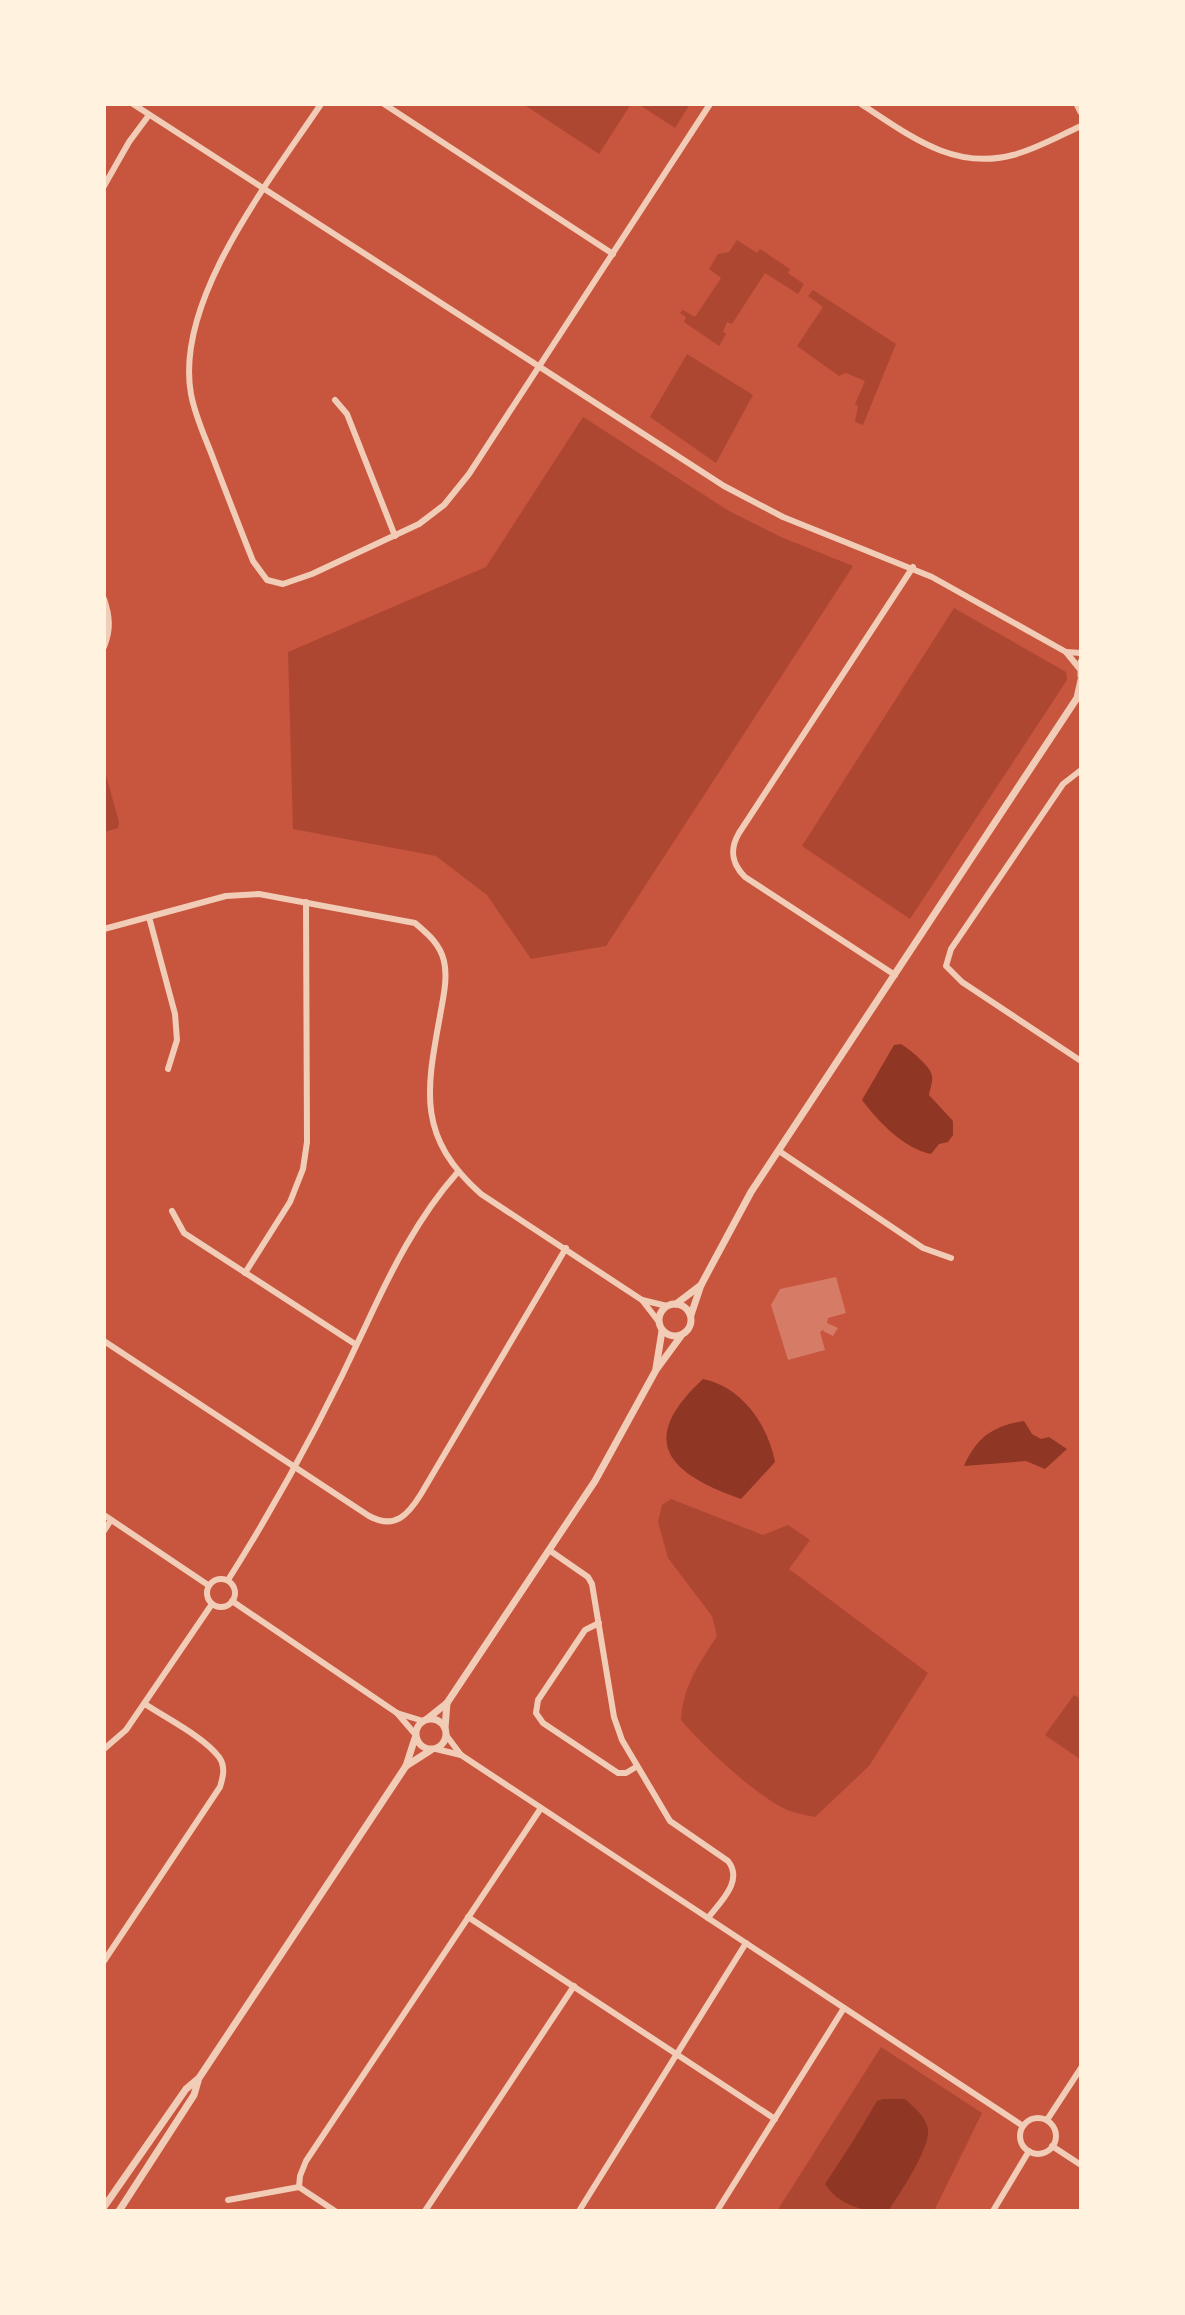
<svg xmlns="http://www.w3.org/2000/svg" width="1185" height="2315" font-family="'Varela Round',sans-serif">
<rect width="100%" height="100%" fill="#c8553d"/>
<g fill="#ae4732">
<polygon points="523,104 631,104 599,154"/>
<polygon points="638,104 690,104 675,128"/>
<polygon points="737,240 757,253 760,249 790,269 788,273 804,284 798,294 765,273 732,324 727,322 723,332 726,334 719,346 684,322 686,317 680,313 683,310 695,317 721,278 709,269 718,254 729,252"/>
<polygon points="813,290 896,344 863,425 855,422 858,406 855,404 865,381 846,373 839,376 797,346 823,307 808,296"/>
<polygon points="687,354 753,395 716,463 650,417"/>
<polygon points="583,417 729,511 781,537 853,566 606,946 531,959 487,895 436,856 293,829 288,652 486,567"/>
<polygon points="954,608 1066,672 1067,680 910,919 802,846"/>
<polygon points="104,768 119,822 118,828 104,832"/>
<path d="M 671,1499 L 763,1535 L 788,1525 L 810,1540 L 789,1569 L 928,1673 L 869,1766 L 815,1817 C 806,1815 794,1813 785,1809 C 753,1793 705,1748 681,1720 C 683,1686 699,1664 717,1636 L 712,1616 L 668,1558 L 658,1522 L 662,1505 Z"/>
<polygon points="1074,1695 1081,1699 1081,1760 1045,1735"/>
<polygon points="881,2047 982,2113 934,2211 777,2211"/>
</g>
<g fill="#8f3625">
<path d="M 901,1044 C 909,1049 931,1066 932,1076 C 933,1081 930,1089 929,1095 L 953,1121 L 953,1135 L 948,1142 L 939,1144 L 931,1154 C 904,1149 877,1120 862,1100 L 894,1045 Z"/>
<path d="M 703,1379 C 742,1387 768,1425 775,1462 L 741,1499 C 670,1474 635,1442 703,1379 Z"/>
<path d="M 1024,1421 L 1032,1434 L 1041,1439 L 1049,1437 L 1067,1449 L 1045,1469 L 1026,1461 L 964,1466 C 977,1437 993,1426 1024,1421 Z"/>
<path d="M 883,2099 L 905,2099 C 914,2107 926,2117 928,2129 C 931,2147 899,2195 888,2211 C 865,2212 839,2206 825,2184 C 844,2156 860,2130 877,2101 Z"/>
</g>
<polygon fill="#d67c66" points="836,1277 846,1313 828,1318 827,1323 838,1328 833,1336 823,1331 824,1329 820,1332 825,1350 788,1360 771,1305 780,1289"/>
<g fill="none" stroke-linecap="round" stroke-linejoin="round">
<g stroke="#f1ccb7" stroke-width="6">
<polyline points="133,104 724,486 783,517 932,577 1066,652 1079,668"/>
<path d="M 321,104 C 271,179 174,300 191,394 C 195,416 205,437 213,458 C 226,492 239,526 253,561 L 267,580 L 283,584 L 312,574 L 419,524 L 444,505 L 469,474 L 710,104"/>
<polyline points="384,104 613,254"/>
<path d="M 861,104 C 909,135 953,171 1013,155 C 1036,149 1059,136 1081,126"/>
<polyline points="104,186 129,142 149,115"/>
<polyline points="335,400 347,414 395,536"/>
<path d="M 104,599 C 110,617 111,629 104,647"/>
<polyline points="1066,652 1081,653"/>
<polyline points="1081,770 1063,784 951,949 946,966 962,982 1081,1061"/>
<polyline points="149,917 175,1014 177,1040 168,1069"/>
<path d="M 104,929 L 226,896 L 259,894 L 415,923 C 428,934 440,944 444,961 C 448,979 443,998 440,1016 C 426,1092 417,1137 481,1194 L 642,1300 L 659,1322"/>
<path d="M 895,975 L 745,877 C 732,864 729,850 739,833 L 913,567"/>
<polyline points="779,1151 923,1248 951,1258"/>
<polyline points="172,1211 184,1233 355,1344"/>
<polyline points="245,1273 290,1202 303,1169 307,1142 306,902"/>
<polyline points="642,1300 667,1306"/>
<path d="M 104,1341 L 369,1516 C 395,1530 408,1515 421,1494 L 566,1248"/>
<polyline points="104,1515 208,1585"/>
<polyline points="104,1531 111,1520"/>
<path d="M 549,1550 L 588,1577 L 592,1584 L 614,1717 L 622,1740 L 670,1821 L 728,1861 C 744,1881 720,1902 708,1918"/>
<circle cx="221" cy="1593" r="14"/>
<path d="M 228,1580 C 280,1498 326,1412 367,1323 C 391,1271 418,1217 457,1173"/>
<polyline points="232,1601 397,1713 415,1734"/>
<polyline points="599,1623 585,1630 538,1700 536,1713 543,1723 618,1773 626,1773 636,1767"/>
<polyline points="397,1713 423,1721"/>
<polyline points="446,1735 461,1755 1023,2126"/>
<polyline points="104,1749 126,1730 212,1604"/>
<polyline points="436,1749 461,1755"/>
<polyline points="468,1917 775,2119"/>
<path d="M 104,1961 L 220,1787 C 223,1777 226,1767 219,1757 C 204,1737 166,1718 145,1704"/>
<circle cx="1038" cy="2136" r="18"/>
<polyline points="1047,2120 1081,2068"/>
<polyline points="1052,2146 1081,2165"/>
<polyline points="299,2187 300,2176 306,2161 541,1808"/>
<polyline points="299,2187 335,2211"/>
<polyline points="228,2200 299,2187"/>
<polyline points="425,2211 574,1986"/>
<polyline points="579,2211 746,1943"/>
<polyline points="717,2211 844,2008"/>
<polyline points="993,2211 1029,2151"/>
</g>
<g stroke="#f1ccb7" stroke-width="7">
<polyline points="1077,104 1081,112"/>
<polyline points="1081,662 1081,676"/>
<circle cx="675" cy="1320" r="16"/>
<polyline points="676,1304 701,1285"/>
<polyline points="691,1315 701,1285 751,1192 1077,698 1081,680"/>
<polyline points="656,1368 662,1331"/>
<circle cx="431" cy="1734" r="15"/>
<polyline points="427,1719 447,1703 595,1481 656,1370 681,1336"/>
<polyline points="445,1728 447,1703"/>
<polyline points="406,1766 431,1750"/>
<polyline points="104,2207 186,2089 199,2078 406,1766 415,1738"/>
<polyline points="119,2211 194,2095 198,2081"/>
</g>
</g>
<rect width="1185" height="2315" fill="none" stroke="#fff3e0" stroke-width="212"/>
</svg>
